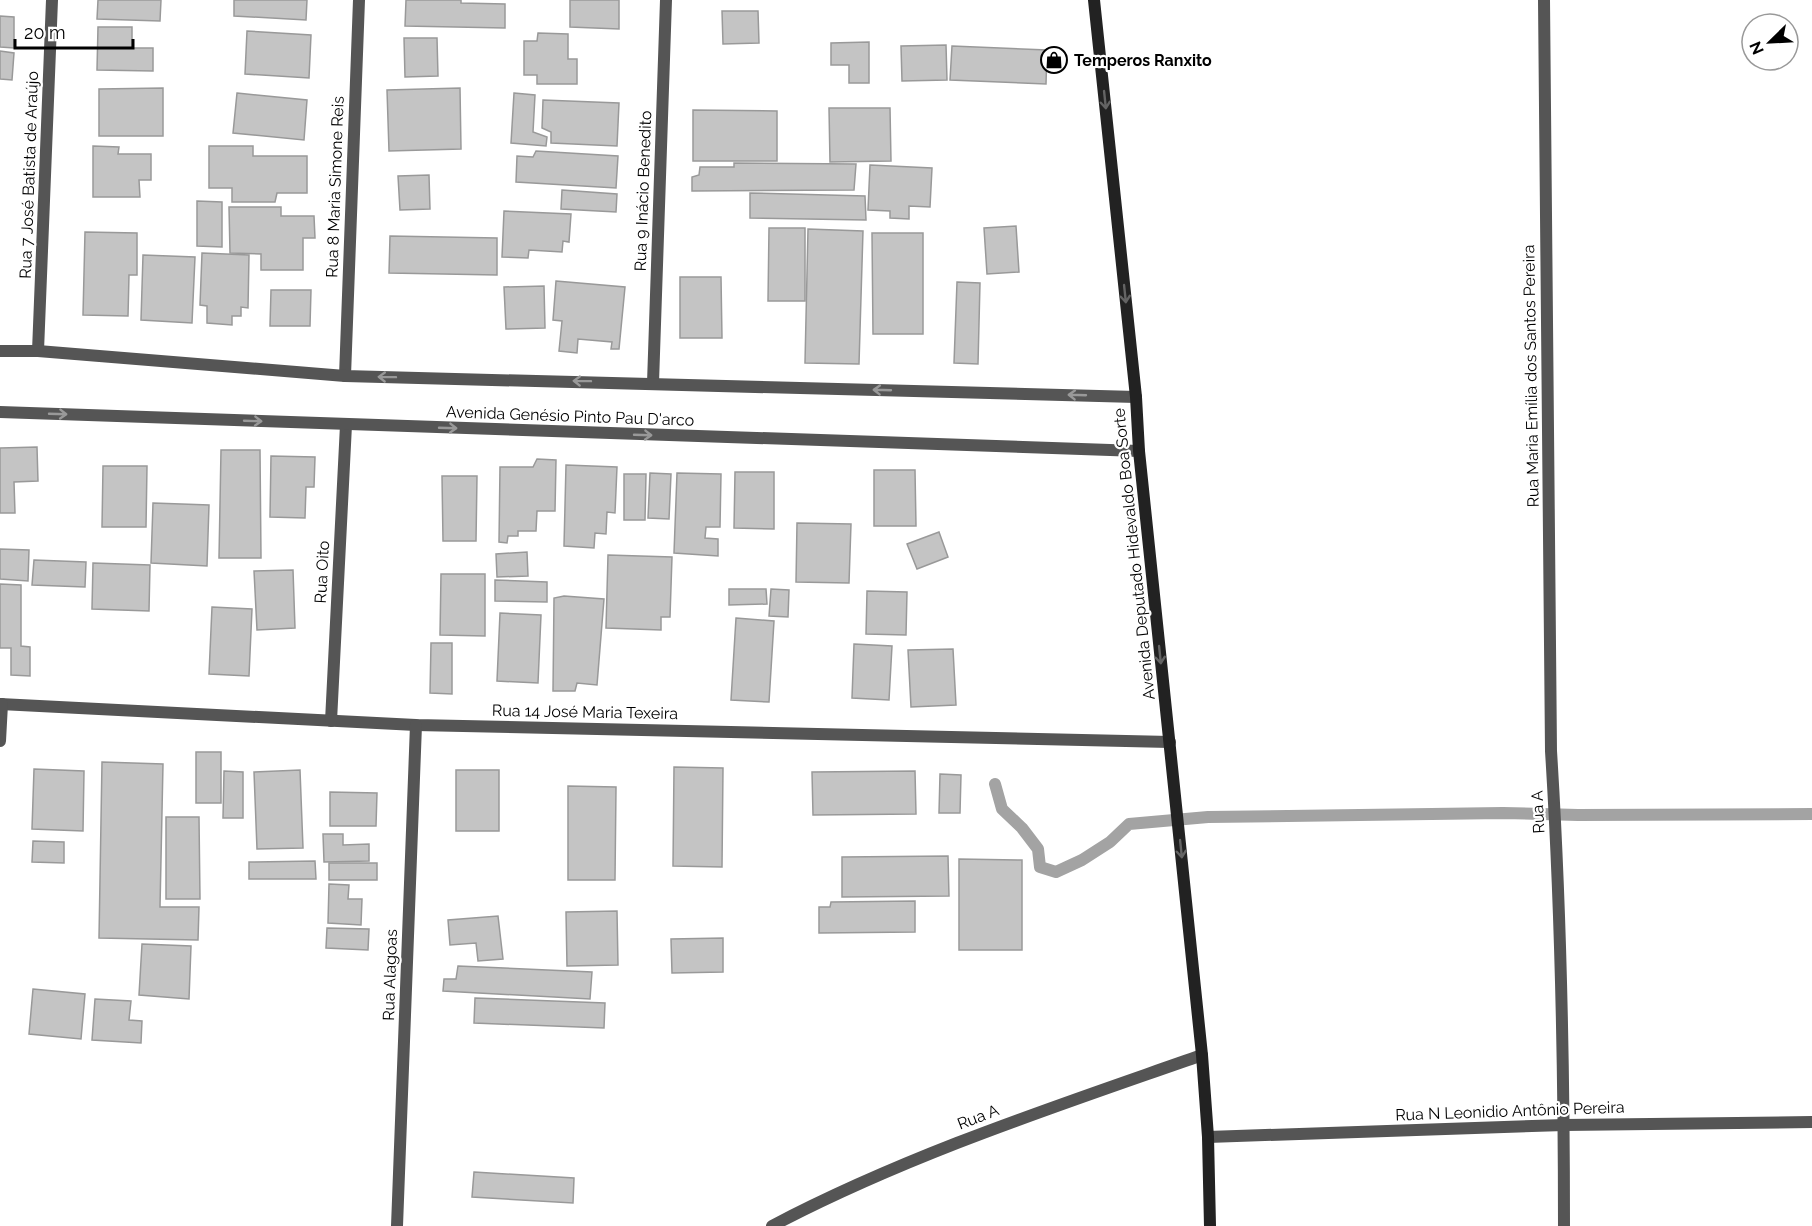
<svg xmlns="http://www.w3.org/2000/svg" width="1812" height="1226" font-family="Raleway,sans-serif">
<rect width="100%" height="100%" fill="#fff"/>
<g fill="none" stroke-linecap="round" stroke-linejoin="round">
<polyline stroke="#a3a3a3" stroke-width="12" points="995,784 1002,809 1022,828 1038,849 1040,867 1056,872 1082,860 1110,842 1129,824 1208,817 1503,813 1578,815 1812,814"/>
</g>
<g fill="#c4c4c4" stroke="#999" stroke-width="1.5">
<polygon points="98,0 161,0 160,21 97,19"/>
<polygon points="234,0 307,0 306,20 234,16"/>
<polygon points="406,0 461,0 461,3 505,4 505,28 405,26"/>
<polygon points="570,0 619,0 619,29 570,27"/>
<polygon points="722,11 758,11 759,43 723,44"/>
<polygon points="0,16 14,17 14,48 0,47"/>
<polygon points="98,27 132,27 132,48 153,48 153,71 97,70"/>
<polygon points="247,31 311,35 309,78 245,74"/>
<polygon points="538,33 568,34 568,59 577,59 577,84 537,84 537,75 524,75 524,41 537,41"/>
<polygon points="404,38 437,38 438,76 405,77"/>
<polygon points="869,42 869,83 849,83 849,65 831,65 831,43"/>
<polygon points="946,45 947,80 902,81 901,46"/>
<polygon points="952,46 1047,50 1046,84 950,80"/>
<polygon points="0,51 14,53 12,80 0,79"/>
<polygon points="163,88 163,136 99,136 99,89"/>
<polygon points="460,88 461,149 389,151 387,90"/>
<polygon points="237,93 307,100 304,140 233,133"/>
<polygon points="514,93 535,95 533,132 547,137 546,146 511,143"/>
<polygon points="543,100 619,103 617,146 551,143 551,132 542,128"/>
<polygon points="829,108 890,108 891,161 830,162"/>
<polygon points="693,110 777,111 777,161 693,161"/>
<polygon points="93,146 119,147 118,154 151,154 151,180 139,180 140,197 93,197"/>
<polygon points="209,146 253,146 253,156 307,156 307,193 277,193 275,202 232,202 232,188 209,188"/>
<polygon points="536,151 618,156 616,188 516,182 517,156 533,157"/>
<polygon points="734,163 856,164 854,190 692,191 692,177 699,175 700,167 734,167"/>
<polygon points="870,165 932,168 930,207 909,206 909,219 890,218 890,211 868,210"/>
<polygon points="429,175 430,209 400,210 398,176"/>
<polygon points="562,190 617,194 616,212 561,209"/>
<polygon points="750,193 865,196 866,220 750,218"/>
<polygon points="197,201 222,202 222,247 197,246"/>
<polygon points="229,207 281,207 281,216 314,216 315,238 303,238 303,270 261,270 261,254 230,253"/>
<polygon points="504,211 571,214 569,242 563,241 562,252 529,250 528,258 502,257"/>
<polygon points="1016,226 1019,272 987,274 984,228"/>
<polygon points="769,228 805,228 805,301 768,301"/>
<polygon points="808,229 863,231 859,364 805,363"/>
<polygon points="85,232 137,233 137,275 129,275 128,316 83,315"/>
<polygon points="872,233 923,233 923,334 873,334"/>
<polygon points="390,236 497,238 497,275 389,273"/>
<polygon points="202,253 249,255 248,308 241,307 241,316 232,316 232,325 207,323 207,306 200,305"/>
<polygon points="143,255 195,257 192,323 141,320"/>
<polygon points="680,277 721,277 722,338 680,338"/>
<polygon points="556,281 625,287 619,349 611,349 612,342 578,339 577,353 559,351 562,321 553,320"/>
<polygon points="957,282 980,283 978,364 954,363"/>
<polygon points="544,286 545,328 506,329 504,287"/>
<polygon points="271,290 311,290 310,326 270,326"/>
<polygon points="37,447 38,481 14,482 15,513 0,513 0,448"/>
<polygon points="221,450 260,450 261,558 219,558"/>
<polygon points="271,456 315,457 314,487 306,487 305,518 270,517"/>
<polygon points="537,459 556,460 555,511 537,511 536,531 518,531 518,536 508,536 507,543 499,542 500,467 533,467"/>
<polygon points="566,465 617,467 615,513 607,512 606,534 595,533 594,548 564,546"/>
<polygon points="103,466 147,466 146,527 102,527"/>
<polygon points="874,470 915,470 916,526 874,526"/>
<polygon points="735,472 774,472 774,529 734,528"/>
<polygon points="650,473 671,474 669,519 648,518"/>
<polygon points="677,473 721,474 720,527 706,527 705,538 718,539 718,556 674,553"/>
<polygon points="624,474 646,474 645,520 624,520"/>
<polygon points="442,476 477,476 476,541 443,541"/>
<polygon points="153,503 209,505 207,566 151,563"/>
<polygon points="797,523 851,524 849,583 796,582"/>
<polygon points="939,532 948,557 917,569 907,544"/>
<polygon points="0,549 29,550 28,581 0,579"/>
<polygon points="527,552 528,576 497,577 496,554"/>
<polygon points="608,555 672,557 670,617 661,617 661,630 606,628"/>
<polygon points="34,560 86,562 85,587 32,585"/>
<polygon points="93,563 150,565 149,611 92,609"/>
<polygon points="293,570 295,628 257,630 254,571"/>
<polygon points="441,574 485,574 485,636 440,635"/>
<polygon points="495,580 547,582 547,602 495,601"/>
<polygon points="0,584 21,585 21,646 30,647 30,676 11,675 11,648 0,648"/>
<polygon points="729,589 766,589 767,604 729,605"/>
<polygon points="771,589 789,590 788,617 769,616"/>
<polygon points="867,591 907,592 906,635 866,634"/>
<polygon points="564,596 604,599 597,685 577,683 575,691 553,691 554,598"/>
<polygon points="212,607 252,609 249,676 209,674"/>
<polygon points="500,613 541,615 538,683 497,681"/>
<polygon points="736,618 774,621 769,702 731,700"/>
<polygon points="431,643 452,643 452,694 430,693"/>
<polygon points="854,644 892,646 889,700 852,698"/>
<polygon points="953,649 956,705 911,707 908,650"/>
<rect x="196" y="752" width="25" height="51"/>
<polygon points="102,762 163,764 160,907 199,907 198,940 99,938"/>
<polygon points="674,767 723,768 722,867 673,866"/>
<polygon points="34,769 84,771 83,831 32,829"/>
<polygon points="300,770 303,848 257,849 254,772"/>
<rect x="456" y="770" width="43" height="61"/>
<polygon points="224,771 243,772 243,818 223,818"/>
<polygon points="915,771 916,814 813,815 812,772"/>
<polygon points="940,774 961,775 960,813 939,813"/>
<polygon points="568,786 616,787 615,880 568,880"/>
<polygon points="330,792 377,793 376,826 330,826"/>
<polygon points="166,817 199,817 200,899 166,899"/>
<polygon points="323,834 343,834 343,845 369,844 369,861 324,862"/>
<polygon points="33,841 64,842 64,863 32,862"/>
<polygon points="948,856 949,896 842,897 842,857"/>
<polygon points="959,859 1022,860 1022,950 959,950"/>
<polygon points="315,861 316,879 249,879 249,862"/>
<rect x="329" y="863" width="48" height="17"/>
<polygon points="329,884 349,885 348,899 362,899 361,925 328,923"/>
<polygon points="915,901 915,932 819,933 819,907 830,907 831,902"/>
<polygon points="617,911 618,965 567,966 566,912"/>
<polygon points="498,916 503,959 478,961 476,943 450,945 448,920"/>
<polygon points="327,928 369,929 368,950 326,948"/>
<polygon points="723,938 723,972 672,973 671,939"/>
<polygon points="142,944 191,946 189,999 139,995"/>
<polygon points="458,966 592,972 590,999 443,991 444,979 456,979"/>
<polygon points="33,989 85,994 81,1039 29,1034"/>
<polygon points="475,998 605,1003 604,1028 474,1023"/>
<polygon points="95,999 131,1001 129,1020 142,1021 141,1043 92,1040"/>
<polygon points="474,1172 574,1178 573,1203 472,1197"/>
</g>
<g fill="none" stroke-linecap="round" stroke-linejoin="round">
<g stroke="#555" stroke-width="12">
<path d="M 1544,0 L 1551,751 C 1561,909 1564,1068 1564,1226"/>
<polyline points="38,351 52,0"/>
<polyline points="345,376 359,0"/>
<polyline points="653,383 666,0"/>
<polyline points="0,704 416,725 1170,742"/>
<polyline points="331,721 346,425"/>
<polyline points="0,741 2,704"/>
<polyline points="1208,1137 1564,1125 1812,1122"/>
<polyline points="397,1226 416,725"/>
<path d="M 772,1226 C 909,1154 1057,1106 1202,1055"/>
</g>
<g stroke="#555" stroke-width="12">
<polyline points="0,351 38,351 345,376 1136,397"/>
<polyline points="0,412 1139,451"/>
</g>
<polyline stroke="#222" stroke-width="12" points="1094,0 1136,397 1139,451 1202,1055 1208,1137 1210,1226"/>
</g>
<defs><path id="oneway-shaft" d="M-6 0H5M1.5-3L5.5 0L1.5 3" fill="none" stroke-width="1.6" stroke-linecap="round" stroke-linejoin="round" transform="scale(1.5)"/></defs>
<g stroke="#646464">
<use href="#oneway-shaft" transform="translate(1105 100) rotate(84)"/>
<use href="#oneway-shaft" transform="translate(1125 294) rotate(84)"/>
<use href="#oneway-shaft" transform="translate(1160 655) rotate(84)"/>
<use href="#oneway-shaft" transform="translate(1181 849) rotate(84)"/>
</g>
<g stroke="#999">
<use href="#oneway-shaft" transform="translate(387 377) rotate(-179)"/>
<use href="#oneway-shaft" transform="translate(582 381) rotate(-179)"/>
<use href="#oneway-shaft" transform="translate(882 390) rotate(-178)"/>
<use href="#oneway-shaft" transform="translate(1077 395) rotate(-178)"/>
<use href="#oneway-shaft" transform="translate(58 414) rotate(2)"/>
<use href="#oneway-shaft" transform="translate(253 421) rotate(2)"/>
<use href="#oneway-shaft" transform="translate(448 428) rotate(2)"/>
<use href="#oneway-shaft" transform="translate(643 435) rotate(2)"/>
</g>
<defs>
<symbol id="shop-ring" viewBox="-11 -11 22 22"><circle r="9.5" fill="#fff" stroke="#000" stroke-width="1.5"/><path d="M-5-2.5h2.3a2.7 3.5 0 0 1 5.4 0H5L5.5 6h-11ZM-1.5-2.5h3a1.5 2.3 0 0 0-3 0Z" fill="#000"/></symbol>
</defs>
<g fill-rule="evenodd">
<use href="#shop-ring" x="1039" y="45" width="30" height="30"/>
</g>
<g text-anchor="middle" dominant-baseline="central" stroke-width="4.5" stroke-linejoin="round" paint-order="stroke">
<g font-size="16" font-weight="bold" fill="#000" stroke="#fff" text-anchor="start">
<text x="1074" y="60">Temperos Ranxito</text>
</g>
<g font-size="16" fill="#000" stroke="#fff">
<text transform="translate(29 175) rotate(-88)">Rua 7 José Batista de Araújo</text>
<text transform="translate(335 187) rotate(-88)">Rua 8 Maria Simone Reis</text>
<text transform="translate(643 191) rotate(-88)">Rua 9 Inácio Benedito</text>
<text transform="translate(1531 376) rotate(-91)">Rua Maria Emília dos Santos Pereira</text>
<text transform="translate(570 416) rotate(2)">Avenida Genésio Pinto Pau D'arco</text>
<text transform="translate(1134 554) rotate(-96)">Avenida Deputado Hidevaldo Boa Sorte</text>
<text transform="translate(322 572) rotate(-87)">Rua Oito</text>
<text transform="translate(585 712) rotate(1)">Rua 14 José Maria Texeira</text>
<text transform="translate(1538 812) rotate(-93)">Rua A</text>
<text transform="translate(390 975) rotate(-88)">Rua Alagoas</text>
<text transform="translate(1510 1111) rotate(-2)">Rua N Leonidio Antônio Pereira</text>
<text transform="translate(978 1117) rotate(-21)">Rua A</text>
</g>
</g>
<g transform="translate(1770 42) rotate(246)"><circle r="28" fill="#ffffff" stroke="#999999" stroke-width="1.5"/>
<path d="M0-4.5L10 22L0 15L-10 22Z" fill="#000000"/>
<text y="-9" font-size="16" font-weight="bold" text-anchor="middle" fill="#000000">N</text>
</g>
<path d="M15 39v9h118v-9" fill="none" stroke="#000000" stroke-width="3"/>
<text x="24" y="39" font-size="18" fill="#000000" stroke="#ffffff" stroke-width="4.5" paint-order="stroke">20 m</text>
</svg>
